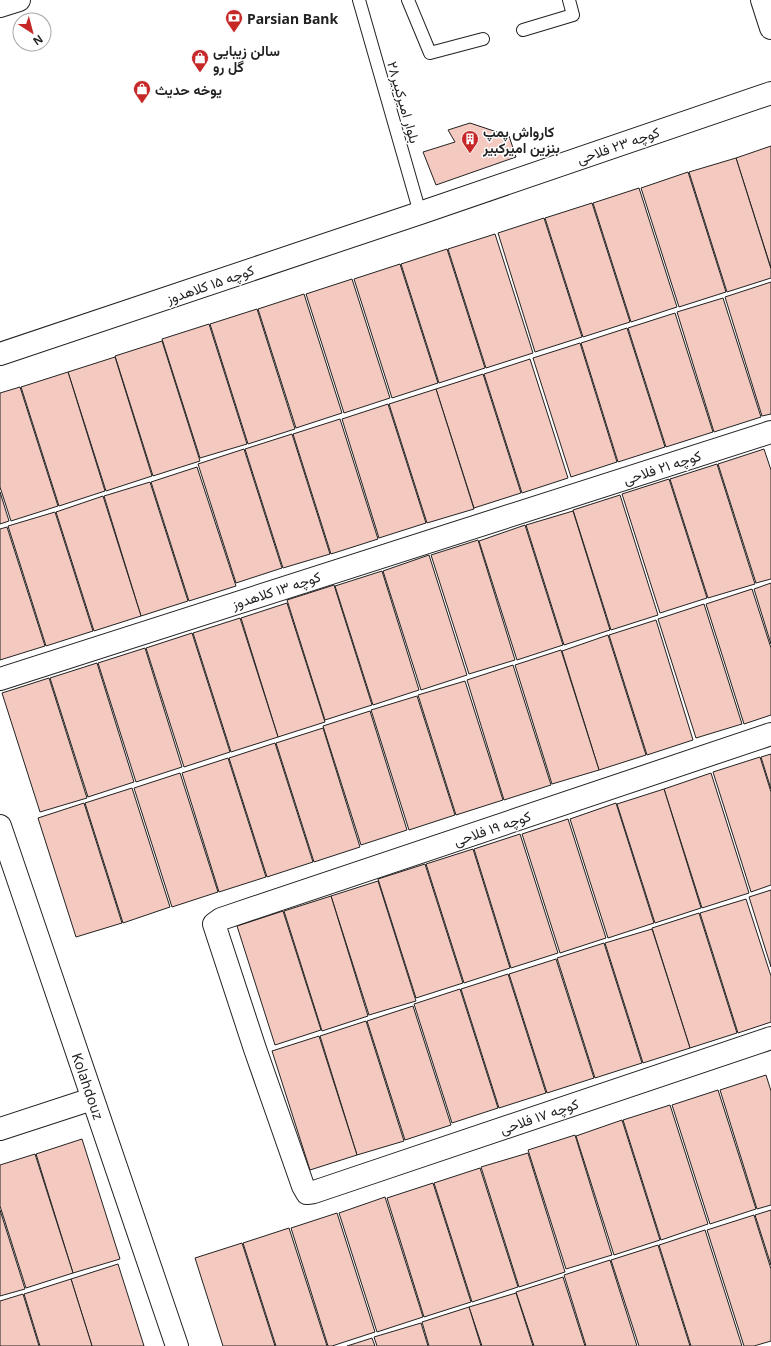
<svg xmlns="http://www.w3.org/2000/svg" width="771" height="1346" font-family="'Noto Sans',Vazirmatn,sans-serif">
<rect width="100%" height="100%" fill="#fff"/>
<g fill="#f3c9c0" stroke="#222">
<polygon points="470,123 509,136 516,157 436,185 423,152 455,142 448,130"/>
<polygon points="771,146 771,268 736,158"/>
<polygon points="736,158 771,269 771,278 727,292 689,172"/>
<polygon points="688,172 726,292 679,307 641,188"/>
<polygon points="639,188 677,307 631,322 593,203"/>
<polygon points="592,203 630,322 583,337 545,218"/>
<polygon points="544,218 582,337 535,352 498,233"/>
<polygon points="495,234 533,353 486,368 448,249"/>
<polygon points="447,249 485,368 439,383 401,264"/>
<polygon points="400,264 438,383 392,398 354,279"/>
<polygon points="352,279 390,398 344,413 306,294"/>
<polygon points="771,282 771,414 762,416 725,297"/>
<polygon points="304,294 342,413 296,428 258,309"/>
<polygon points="723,298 761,417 714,432 677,312"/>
<polygon points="257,309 295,429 248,444 210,324"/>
<polygon points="675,313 713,432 666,447 628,328"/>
<polygon points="209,324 247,444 200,458 162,339"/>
<polygon points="627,328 665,447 618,462 581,343"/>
<polygon points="162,341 200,461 153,476 115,356"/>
<polygon points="580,343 617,462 571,477 533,358"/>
<polygon points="115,357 152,476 106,491 68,372"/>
<polygon points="530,359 568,478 522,493 484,374"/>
<polygon points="68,372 105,491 59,506 21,387"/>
<polygon points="483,374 521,493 474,508 436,389"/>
<polygon points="20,387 58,506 11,521 0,487 0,393"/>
<polygon points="436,389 474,509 427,523 389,404"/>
<polygon points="388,404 426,523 379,538 342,419"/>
<polygon points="340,419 378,539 331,554 293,434"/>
<polygon points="292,434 330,554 283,568 245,449"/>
<polygon points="244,449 282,568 236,583 198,464"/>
<polygon points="764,449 771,470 771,579 756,583 718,464"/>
<polygon points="717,464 755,584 708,598 670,479"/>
<polygon points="197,467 236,586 189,601 151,482"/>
<polygon points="669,479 707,598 660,613 622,494"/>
<polygon points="150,482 188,601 141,616 104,496"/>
<polygon points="0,492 9,521 0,524"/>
<polygon points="620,495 658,615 611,630 573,510"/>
<polygon points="103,496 141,616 94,631 56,512"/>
<polygon points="573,511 610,630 564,645 526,525"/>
<polygon points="55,512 93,631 46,646 8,526"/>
<polygon points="525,525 563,645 517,660 479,541"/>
<polygon points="7,527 45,646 0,660 0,529"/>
<polygon points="478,540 515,660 469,674 431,555"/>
<polygon points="429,555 467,675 421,690 383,571"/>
<polygon points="382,571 419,690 373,705 335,586"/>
<polygon points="771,583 771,644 754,589"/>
<polygon points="334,585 372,705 325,720 287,600"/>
<polygon points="752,589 771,648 771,715 744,724 706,604"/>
<polygon points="287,603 325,722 278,737 241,618"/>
<polygon points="704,604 742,724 696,738 658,619"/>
<polygon points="240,618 278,737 231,752 193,633"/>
<polygon points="656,620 693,740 647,755 609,635"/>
<polygon points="192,633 230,752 184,767 146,648"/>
<polygon points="608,635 646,755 599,770 562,651"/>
<polygon points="145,648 182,767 136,782 98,663"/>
<polygon points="561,650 599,770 552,784 515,665"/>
<polygon points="97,663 134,782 88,797 50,678"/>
<polygon points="513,665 551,785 504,800 467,680"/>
<polygon points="49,678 87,798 40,812 2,693"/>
<polygon points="465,681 503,800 456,815 418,695"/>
<polygon points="417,696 455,815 409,830 371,710"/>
<polygon points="370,711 407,830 361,845 323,726"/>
<polygon points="323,728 360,847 314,862 276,743"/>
<polygon points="275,743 313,862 267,877 229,758"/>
<polygon points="771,754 771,789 761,757"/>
<polygon points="760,757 771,792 771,885 751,892 713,772"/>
<polygon points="228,758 266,877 219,892 182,773"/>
<polygon points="180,773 218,892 172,907 134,788"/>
<polygon points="711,773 749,893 702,908 664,789"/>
<polygon points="132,788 170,907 123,923 85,803"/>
<polygon points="664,789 701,908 655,923 617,804"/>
<polygon points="84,803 122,923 76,937 38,818"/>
<polygon points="616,803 654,923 608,938 570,819"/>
<polygon points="568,819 606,938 560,953 522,834"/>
<polygon points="520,834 558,953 511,968 474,849"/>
<polygon points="473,849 510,968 464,983 426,864"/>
<polygon points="425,864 463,983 416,998 378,879"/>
<polygon points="378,881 416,1001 369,1015 331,896"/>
<polygon points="771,890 771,967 749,897"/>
<polygon points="331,896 368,1016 322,1031 284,911"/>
<polygon points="746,899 771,976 771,1022 738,1033 700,913"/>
<polygon points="283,911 321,1030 275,1045 237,926"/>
<polygon points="699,913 737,1033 690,1048 652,928"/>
<polygon points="652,929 690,1048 643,1063 605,943"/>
<polygon points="604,943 642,1063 595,1078 557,958"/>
<polygon points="556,959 594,1078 547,1093 509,974"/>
<polygon points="508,974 546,1093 499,1108 461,989"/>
<polygon points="460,989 498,1108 452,1123 414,1004"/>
<polygon points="413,1006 451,1125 405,1140 367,1021"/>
<polygon points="366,1021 404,1141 357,1155 320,1036"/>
<polygon points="319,1036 357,1155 310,1170 272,1051"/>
<polygon points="766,1075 771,1091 771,1205 757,1209 720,1090"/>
<polygon points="718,1090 756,1209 710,1224 672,1105"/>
<polygon points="670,1105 708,1224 661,1240 623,1120"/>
<polygon points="622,1120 660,1240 614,1255 576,1136"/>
<polygon points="575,1135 612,1255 566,1269 528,1150"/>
<polygon points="82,1139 120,1259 73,1273 36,1154"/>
<polygon points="528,1153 565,1272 519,1287 481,1167"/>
<polygon points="35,1154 73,1273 26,1288 0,1206 0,1165"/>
<polygon points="480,1168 518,1287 472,1302 434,1183"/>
<polygon points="433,1183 471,1302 424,1317 387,1198"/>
<polygon points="385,1197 423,1317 377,1332 339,1213"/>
<polygon points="0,1210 25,1289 0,1296"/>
<polygon points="771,1210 771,1265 755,1215"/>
<polygon points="337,1213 375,1332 332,1346 328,1346 291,1228"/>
<polygon points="754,1215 771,1269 771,1341 754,1346 744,1346 707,1230"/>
<polygon points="289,1228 327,1346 276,1346 243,1243"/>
<polygon points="705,1230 742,1346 691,1346 659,1245"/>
<polygon points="242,1243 275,1346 223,1346 195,1258"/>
<polygon points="658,1245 690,1346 639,1346 611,1260"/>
<polygon points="610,1260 637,1346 586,1346 564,1275"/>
<polygon points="118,1264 144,1346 92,1346 71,1279"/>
<polygon points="563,1277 585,1346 534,1346 516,1292"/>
<polygon points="71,1279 92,1346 40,1346 24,1294"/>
<polygon points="516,1293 533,1346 482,1346 469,1307"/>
<polygon points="23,1294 39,1346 0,1346 0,1301"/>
<polygon points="469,1307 481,1346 429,1346 422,1322"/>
<polygon points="421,1323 428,1346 377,1346 374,1337"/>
<polygon points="372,1338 375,1346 347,1346"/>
</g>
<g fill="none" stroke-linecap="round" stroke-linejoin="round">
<defs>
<g id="lane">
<polyline points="359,0 420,213"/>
<polyline points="408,0 430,53 483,39"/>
<polyline points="523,30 573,15 569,0"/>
</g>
<g id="street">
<polyline points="0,354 420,213 771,93"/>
<polyline points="0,679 771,432"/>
<polyline points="771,734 221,919 214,924 255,1049 303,1186 307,1193 314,1192 771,1038"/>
<polyline points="0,1129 92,1099"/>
</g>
<g id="secondary">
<polyline points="762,0 771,28"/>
<polyline points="0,826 177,1346"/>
</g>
<polyline id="primary" points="0,6 19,0"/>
</defs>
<use href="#lane" stroke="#222" stroke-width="14"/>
<use href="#street" stroke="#222" stroke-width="24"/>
<use href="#secondary" stroke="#222" stroke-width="24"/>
<use href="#primary" stroke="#222" stroke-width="24"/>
<use href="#lane" stroke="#fff" stroke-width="12"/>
<use href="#street" stroke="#fff" stroke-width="22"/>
<use href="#secondary" stroke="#fff" stroke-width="22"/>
<use href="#primary" stroke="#fff" stroke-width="22"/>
</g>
<defs>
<symbol id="bank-pin" viewBox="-11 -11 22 30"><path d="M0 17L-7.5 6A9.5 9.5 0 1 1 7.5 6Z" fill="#c62828" stroke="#fff"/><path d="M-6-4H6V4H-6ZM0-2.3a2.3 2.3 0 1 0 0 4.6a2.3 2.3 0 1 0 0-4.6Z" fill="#fff"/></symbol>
<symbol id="shop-pin" viewBox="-11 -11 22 30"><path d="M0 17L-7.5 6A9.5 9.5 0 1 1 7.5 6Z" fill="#c62828" stroke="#fff"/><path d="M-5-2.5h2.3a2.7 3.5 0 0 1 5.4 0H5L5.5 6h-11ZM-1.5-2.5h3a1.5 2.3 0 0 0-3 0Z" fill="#fff"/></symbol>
<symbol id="building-pin" viewBox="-11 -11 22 30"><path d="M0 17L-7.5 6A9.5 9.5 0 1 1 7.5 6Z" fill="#c62828" stroke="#fff"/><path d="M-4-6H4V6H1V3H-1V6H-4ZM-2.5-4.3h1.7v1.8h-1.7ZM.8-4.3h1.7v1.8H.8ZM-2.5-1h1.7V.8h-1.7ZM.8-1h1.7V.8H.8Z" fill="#fff"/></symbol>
</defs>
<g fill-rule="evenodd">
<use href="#bank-pin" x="224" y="8" width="20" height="27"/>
<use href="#shop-pin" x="190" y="48" width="20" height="27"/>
<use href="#shop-pin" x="132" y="79" width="20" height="27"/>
<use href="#building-pin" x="460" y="129" width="20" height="27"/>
</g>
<g text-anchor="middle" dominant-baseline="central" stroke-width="3" stroke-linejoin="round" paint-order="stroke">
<g font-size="14" font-weight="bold" fill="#222" stroke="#fff" text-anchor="start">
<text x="247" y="18">Parsian Bank</text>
<text x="213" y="50">سالن زیبایی<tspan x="213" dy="16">گل رو</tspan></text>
<text x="155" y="89">یوخه حدیث</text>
<text x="483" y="131">کارواش پمپ<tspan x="483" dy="16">بنزین امیرکبیر</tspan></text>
</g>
<g font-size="14" fill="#222" stroke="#fff">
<text transform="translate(404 102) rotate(74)">۲۸بلوار امیرکبیر</text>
<text transform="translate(618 145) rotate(-19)">کوچه ۲۳ فلاحی</text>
<text transform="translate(210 284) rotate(-19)">کوچه ۱۵ کلاهدوز</text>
<text transform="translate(662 467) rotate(-18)">کوچه ۲۱ فلاحی</text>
<text transform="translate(276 590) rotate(-18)">کوچه ۱۳ کلاهدوز</text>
<text transform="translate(492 828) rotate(-19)">کوچه ۱۹ فلاحی</text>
<text transform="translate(88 1086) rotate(71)">Kolahdouz</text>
<text transform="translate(539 1116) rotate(-19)">کوچه ۱۷ فلاحی</text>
</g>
</g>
<g transform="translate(32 32) rotate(144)"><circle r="19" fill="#ffffff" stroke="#a7a7a7"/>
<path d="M0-3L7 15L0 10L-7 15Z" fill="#c62828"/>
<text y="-6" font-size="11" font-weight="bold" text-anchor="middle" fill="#222222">N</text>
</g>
</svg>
